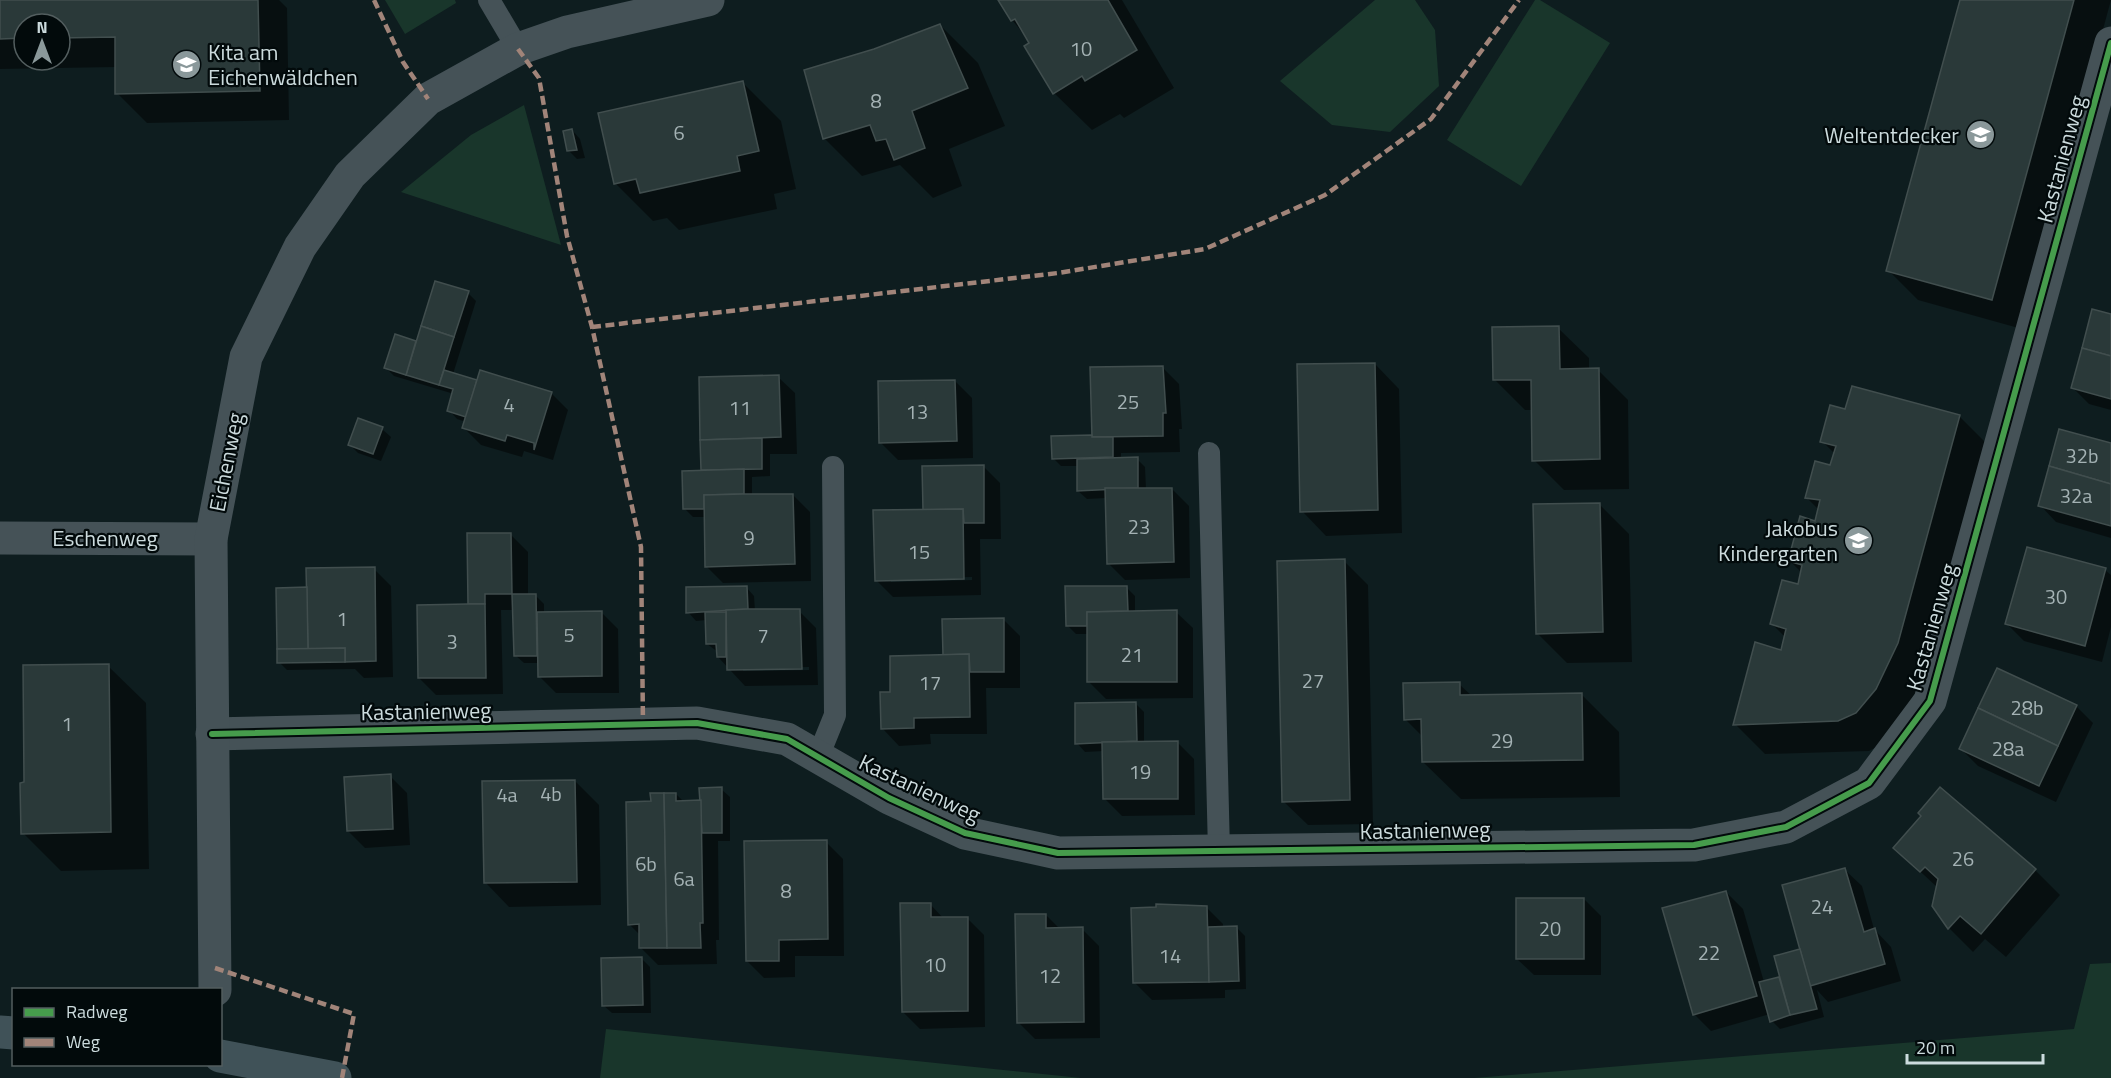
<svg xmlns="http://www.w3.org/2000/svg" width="2111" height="1078" font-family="'Titillium Web',sans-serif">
<rect width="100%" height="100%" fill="#0e1d1f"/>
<g fill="#19362b">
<polygon points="385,0 455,0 456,3 405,34"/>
<polygon points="1375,0 1415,0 1435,30 1439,86 1390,132 1332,125 1280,81"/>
<polygon points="1535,0 1540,0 1610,43 1521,186 1447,140"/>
<polygon points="524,105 561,245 401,192 471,135"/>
<polygon points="2111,963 2111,1078 1474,1078 2074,1029 2090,964"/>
<polygon points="606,1029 1081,1078 600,1078"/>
</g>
<g fill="#0007" fill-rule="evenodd">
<path d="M 0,0 L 279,0 L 287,8 L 289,120 L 147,123 L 117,93 L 117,67 L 0,69 ZM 24,24 L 60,24 L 60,60 L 24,60 Z"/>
<polygon points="1000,0 1122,0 1174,88 1124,118 1120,114 1092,130 1054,93 1031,43 1012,20"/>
<polygon points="1962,0 2111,0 2022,329 1918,300 1888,270"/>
<polygon points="940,25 978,63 1005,126 949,149 962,186 933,198 900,165 862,176 824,138 874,51"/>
<polygon points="743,83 781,121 796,189 774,194 777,209 679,230 667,218 653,221 615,183"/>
<polygon points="572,130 580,139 585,158 577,159 569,151"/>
<polygon points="468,293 476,301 453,374 476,381 551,393 568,410 553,460 524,451 522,457 481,445 464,428 466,422 457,419 449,410 454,394 394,376 386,368 396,336 417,343"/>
<polygon points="2111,316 2111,410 2089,404 2072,387"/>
<polygon points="1558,328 1589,358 1589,370 1598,370 1628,400 1629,489 1564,490 1534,460 1533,410 1525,410 1495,380"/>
<polygon points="1375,364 1399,389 1402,533 1326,536 1302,511"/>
<polygon points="1162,367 1179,384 1182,429 1179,429 1180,452 1121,453 1121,459 1137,459 1145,467 1146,489 1172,489 1189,506 1190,578 1125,580 1108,563 1106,498 1087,499 1078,491 1078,466 1061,466 1053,458 1094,439 1092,369"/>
<polygon points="778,377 795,393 797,454 770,454 770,476 752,477 752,496 793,495 810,512 811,581 723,583 706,566 706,517 693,517 684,508 703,472 702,439"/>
<polygon points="955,381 972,398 973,458 898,460 881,443"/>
<polygon points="1846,411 1960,417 1990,447 1927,673 1886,742 1869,751 1765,754 1735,724 1782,652 1786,638 1772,624 1799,586 1802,573 1790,561 1816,523 1819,510 1807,498 1831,467 1835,454 1822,441"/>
<polygon points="382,429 391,437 381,461 358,453 350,445"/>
<polygon points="2111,445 2111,538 2056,522 2040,505"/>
<path d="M 983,466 L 1000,483 L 1001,539 L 980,539 L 981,595 L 893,597 L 876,580 ZM 972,577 L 972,580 L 891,582 L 891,579 Z"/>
<polygon points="1599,504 1629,534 1632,662 1567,663 1537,633"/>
<polygon points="511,535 528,552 528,596 536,596 544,604 544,614 601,612 618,629 619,693 556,693 539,676 539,663 524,663 515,655 514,610 501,610 503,694 436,695 419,678 469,605"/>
<polygon points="1344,561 1368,585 1373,824 1308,825 1283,801"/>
<polygon points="374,569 391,586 393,677 364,678 355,669 287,670 279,662 308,589"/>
<polygon points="2105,570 2111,575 2111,627 2102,662 2024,641 2007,624"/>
<path d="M 746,587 L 754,596 L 755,611 L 799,611 L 816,628 L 818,685 L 745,686 L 718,657 L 718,652 L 707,644 L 707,620 L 696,621 L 688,612 ZM 809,667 L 809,670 L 743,671 L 743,668 Z"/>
<polygon points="1126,587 1135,596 1135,612 1176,612 1193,628 1193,698 1106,699 1089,682 1089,634 1076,634 1067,625 1067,588"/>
<polygon points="1003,619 1020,636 1020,688 986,688 987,734 930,734 931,744 899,746 883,729 892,694"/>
<polygon points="108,666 146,703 149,869 61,871 23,833"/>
<polygon points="1459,684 1472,696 1581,694 1619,732 1620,797 1461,799 1423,762 1423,737 1405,719"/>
<polygon points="1136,704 1144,712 1144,743 1177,742 1194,759 1195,815 1122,816 1105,799 1104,751 1085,752 1077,743"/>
<polygon points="2076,706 2093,723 2056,802 1978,766 1961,749"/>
<polygon points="390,776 407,793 410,845 365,848 348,831"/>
<polygon points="575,781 599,805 601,905 509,907 485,882"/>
<polygon points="721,789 730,797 730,841 718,841 719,940 716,940 717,964 658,965 641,948 641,936 629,924 676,794 684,802 701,802"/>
<polygon points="1940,789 2035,870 2060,895 2006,957 1985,939 1973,952 1949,928 1934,906 1938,888 1895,848 1923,816"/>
<polygon points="826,842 843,859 844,956 795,956 795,977 764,978 747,961"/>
<polygon points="1845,870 1862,886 1874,929 1891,947 1901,981 1828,1002 1817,990 1824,1017 1780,1029 1772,1021 1770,1014 1711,1031 1694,1014 1726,892 1743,909 1764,982 1781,978"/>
<polygon points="1584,899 1601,916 1601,975 1534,975 1517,959"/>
<polygon points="930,904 944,919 967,918 984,935 985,1027 920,1029 903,1012"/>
<polygon points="1206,907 1223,924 1223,928 1237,928 1245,936 1246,989 1225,990 1225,998 1152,1000 1135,983"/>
<polygon points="1046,915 1060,929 1082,929 1099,946 1100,1038 1035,1039 1018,1022"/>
<polygon points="641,958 650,967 651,1013 612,1013 603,1005"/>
</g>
<g fill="#2a3939" stroke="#414e4e" stroke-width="1.5">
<polygon points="0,0 258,0 260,91 115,94 115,37 60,38 60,24 24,24 24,38 0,39"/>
<polygon points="998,0 1108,0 1137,50 1085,81 1082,76 1053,94 1024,46 1029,43 1015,19 1011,21"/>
<polygon points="1960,0 2074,0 1992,300 1886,271"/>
<polygon points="940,24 968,88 912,111 925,148 894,160 886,139 876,141 870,125 823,139 804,70 874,49"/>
<polygon points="743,81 759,151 737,156 740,171 640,193 636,179 614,184 598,113"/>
<polygon points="572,129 577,150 567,151 563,131"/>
<polygon points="435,281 469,291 454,337 421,326"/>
<polygon points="2092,309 2111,314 2111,356 2082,348"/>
<polygon points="421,326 454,337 439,385 406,375"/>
<polygon points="1559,326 1560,369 1599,368 1600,459 1532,461 1531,380 1493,380 1492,327"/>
<polygon points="395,334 416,341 406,375 384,368"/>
<polygon points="2082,348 2111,356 2111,399 2071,388"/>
<polygon points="1375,363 1378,510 1300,512 1297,364"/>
<polygon points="1163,366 1166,413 1163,413 1163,436 1092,437 1090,367"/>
<polygon points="444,370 477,380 466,417 447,411 453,389 439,385"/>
<polygon points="480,370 552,392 534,450 534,443 507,435 505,441 462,428"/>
<polygon points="779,375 781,437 700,440 699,377"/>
<polygon points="955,380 957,441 879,443 878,381"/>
<polygon points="1852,386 1960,415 1898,643 1876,689 1856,713 1838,721 1733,725 1755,642 1781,650 1786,629 1770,624 1782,580 1798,584 1802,565 1788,561 1800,516 1815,521 1820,500 1805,498 1815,461 1830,465 1836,446 1820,442 1830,405 1845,409"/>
<polygon points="358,418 383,427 373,454 348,445"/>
<polygon points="2059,429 2111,443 2111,484 2049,466"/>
<polygon points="1092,435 1092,437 1113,437 1113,457 1052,459 1051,436"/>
<polygon points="762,438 762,469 701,470 700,440"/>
<polygon points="1138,457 1138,488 1077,491 1077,459"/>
<polygon points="984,465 984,523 964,523 963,509 923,510 922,466"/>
<polygon points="2049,466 2111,484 2111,526 2038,506"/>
<polygon points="744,469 744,494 704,495 704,509 683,509 682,471"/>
<polygon points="1105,488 1172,488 1174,562 1107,564"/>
<polygon points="744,494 793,494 795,564 705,567 704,495"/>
<polygon points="1600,503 1603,632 1536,634 1533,504"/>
<polygon points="963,509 964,579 875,581 873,510"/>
<polygon points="467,533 511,533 512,594 485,594 485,604 468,604"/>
<polygon points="2027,547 2106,568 2085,646 2005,624"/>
<polygon points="1345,559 1350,800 1282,802 1277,561"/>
<polygon points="375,567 376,661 345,662 345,648 308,649 306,568"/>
<polygon points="747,586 748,609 686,613 686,587"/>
<polygon points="1065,586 1127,586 1128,611 1087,612 1087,626 1066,626"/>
<polygon points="307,587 308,649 277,649 276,588"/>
<polygon points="512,594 536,594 537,656 514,656"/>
<polygon points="468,604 485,604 486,678 418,678 417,605"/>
<polygon points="748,609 800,609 802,669 727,670 726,610"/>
<polygon points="1177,610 1177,682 1087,682 1087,612"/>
<polygon points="602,611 602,676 538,677 537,612"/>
<polygon points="705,612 726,612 726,657 717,657 716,644 706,644"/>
<polygon points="1004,618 1004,672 970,672 969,654 943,655 942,619"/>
<polygon points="345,648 345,662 277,663 277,649"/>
<polygon points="969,654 970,717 914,718 914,728 881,729 880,692 890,692 890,656"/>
<polygon points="109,664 111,832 21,834 20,783 24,782 23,665"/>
<polygon points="1997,668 2077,705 2058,746 1978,708"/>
<polygon points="1460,682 1460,695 1582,693 1583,760 1422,762 1421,719 1404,720 1403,683"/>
<polygon points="1136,702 1137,741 1075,744 1075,703"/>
<polygon points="1978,708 2058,746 2039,786 1959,749"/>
<polygon points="1178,741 1178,799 1103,799 1102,742"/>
<polygon points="391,774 393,829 347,831 344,777"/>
<polygon points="575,780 577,882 484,883 482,781"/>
<polygon points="722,787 722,833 702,833 699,788"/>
<polygon points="1940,787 2036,869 1981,934 1960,916 1948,929 1932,906 1938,879 1925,867 1920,872 1893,848 1921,816 1918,813"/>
<polygon points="650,793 664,793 667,948 639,948 639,924 628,925 626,802 651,801"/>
<polygon points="664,793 676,793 676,801 701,800 703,923 700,923 701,948 667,948"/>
<polygon points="827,840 828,939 779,940 779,961 746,961 744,841"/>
<polygon points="1845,868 1864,932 1875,928 1885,964 1810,986 1782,885"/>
<polygon points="1726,891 1757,996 1693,1015 1662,908"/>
<rect x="1516" y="898" width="68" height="61"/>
<polygon points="900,903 931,903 931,917 968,917 968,1011 902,1012"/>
<polygon points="1156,904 1207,906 1209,982 1133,983 1131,908 1156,907"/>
<polygon points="1015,914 1046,914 1046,928 1083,927 1084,1022 1017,1023"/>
<polygon points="1237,926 1239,981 1209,982 1208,927"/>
<polygon points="1800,949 1817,1009 1790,1015 1774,956"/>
<polygon points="642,957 643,1005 602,1006 601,958"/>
<polygon points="1779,977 1790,1015 1770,1022 1759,982"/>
</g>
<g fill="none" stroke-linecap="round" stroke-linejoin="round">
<g stroke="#455257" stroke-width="22">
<polyline points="489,0 518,49"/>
<polyline points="1209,453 1219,851"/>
<polyline points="818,757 835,715 833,467"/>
</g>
<g stroke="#455257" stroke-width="33">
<polyline points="0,538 211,539"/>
<polyline points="212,734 697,723 787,739 889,798 965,833 1058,853 1694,845 1786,827 1869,783 1930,701 2111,43"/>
<polyline points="215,990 211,539 246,357 300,247 350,175 428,99 518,49 567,32 708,0"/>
</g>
<g stroke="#405258" stroke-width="33">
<polyline points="0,1032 14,1033"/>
<polyline points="220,1056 335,1078"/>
</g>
<g stroke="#a18479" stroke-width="4.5" stroke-dasharray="9 4.5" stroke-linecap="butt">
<polyline points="374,0 403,62 428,99"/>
<polyline points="518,49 539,78 567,236 592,327 641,547 643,725"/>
<polyline points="592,327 1058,273 1205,249 1325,195 1431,119 1519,0"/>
<polyline points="215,968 354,1014 342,1078"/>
</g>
<defs>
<polyline id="cycleway" points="212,734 697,723 787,739 889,798 965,833 1058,853 1694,845 1786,827 1869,783 1930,701 2111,43"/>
</defs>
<use href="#cycleway" stroke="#020a0b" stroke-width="10"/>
<use href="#cycleway" stroke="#469c4c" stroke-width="6"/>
</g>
<defs>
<symbol id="school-disc" viewBox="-11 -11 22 22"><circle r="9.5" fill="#8a989a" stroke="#020a0b"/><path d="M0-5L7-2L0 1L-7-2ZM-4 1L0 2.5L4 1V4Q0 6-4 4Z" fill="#fff"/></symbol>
</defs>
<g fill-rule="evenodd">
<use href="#school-disc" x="170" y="48" width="33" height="33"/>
<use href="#school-disc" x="1964" y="118" width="33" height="33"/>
<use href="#school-disc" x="1842" y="524" width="33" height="33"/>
</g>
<g text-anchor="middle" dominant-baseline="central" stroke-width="4.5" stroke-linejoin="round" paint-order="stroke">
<g font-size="20" fill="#a4b2b4">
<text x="1081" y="48">10</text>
<text x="876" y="100">8</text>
<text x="679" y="132">6</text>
<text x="1128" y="401">25</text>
<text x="509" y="404">4</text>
<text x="740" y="407">11</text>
<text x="917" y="411">13</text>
<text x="2082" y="455">32b</text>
<text x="2076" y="495">32a</text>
<text x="1139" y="526">23</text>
<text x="749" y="537">9</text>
<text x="919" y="551">15</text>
<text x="2056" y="596">30</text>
<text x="342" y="618">1</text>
<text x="569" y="634">5</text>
<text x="763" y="635">7</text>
<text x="452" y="641">3</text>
<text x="1132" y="654">21</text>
<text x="1313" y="680">27</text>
<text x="930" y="682">17</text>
<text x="2027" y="707">28b</text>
<text x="67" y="723">1</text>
<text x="1502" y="740">29</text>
<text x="2008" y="748">28a</text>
<text x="1140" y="771">19</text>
<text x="551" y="793">4b</text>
<text x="507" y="794">4a</text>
<text x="1963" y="858">26</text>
<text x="646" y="863">6b</text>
<text x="684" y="878">6a</text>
<text x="786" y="890">8</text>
<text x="1822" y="906">24</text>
<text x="1550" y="928">20</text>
<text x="1709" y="952">22</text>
<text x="1170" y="955">14</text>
<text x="935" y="964">10</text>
<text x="1050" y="975">12</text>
</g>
<g font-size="22" fill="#ccdbdd" stroke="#020a0b" text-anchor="end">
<text x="208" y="52" text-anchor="start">Kita am<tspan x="208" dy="25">Eichenwäldchen</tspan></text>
<text x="1959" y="135">Weltentdecker</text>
<text x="1838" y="528">Jakobus<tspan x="1838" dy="25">Kindergarten</tspan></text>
</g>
<g font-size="22" fill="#ccdbdd" stroke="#020a0b">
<text transform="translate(2061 159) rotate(-75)">Kastanienweg</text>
<text transform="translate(226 462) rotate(-79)">Eichenweg</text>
<text x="105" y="538">Eschenweg</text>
<text transform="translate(1931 627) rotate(-74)">Kastanienweg</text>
<text transform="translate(426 711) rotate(-1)">Kastanienweg</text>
<text transform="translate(920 788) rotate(25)">Kastanienweg</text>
<text transform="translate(1425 830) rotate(-1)">Kastanienweg</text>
</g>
</g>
<rect x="12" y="988" width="210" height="78" fill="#020a0b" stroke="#535e5f" stroke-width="1.5"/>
<rect x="24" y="1008" width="30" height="9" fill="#469c4c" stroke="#535e5f" stroke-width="1.5"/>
<text x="66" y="1018" font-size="18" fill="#ccdbdd">Radweg</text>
<rect x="24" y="1038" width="30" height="9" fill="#a18479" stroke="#535e5f" stroke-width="1.5"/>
<text x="66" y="1048" font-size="18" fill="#ccdbdd">Weg</text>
<g transform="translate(42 42)"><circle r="28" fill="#020a0b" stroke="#535e5f" stroke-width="1.5"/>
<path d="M0-4.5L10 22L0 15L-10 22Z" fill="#8a989a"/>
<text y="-9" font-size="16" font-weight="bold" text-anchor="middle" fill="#ccdbdd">N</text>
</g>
<path d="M1907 1054v9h136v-9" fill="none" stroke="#ccdbdd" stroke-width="3"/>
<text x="1916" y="1054" font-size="18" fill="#ccdbdd" stroke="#020a0b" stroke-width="4.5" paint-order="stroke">20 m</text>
</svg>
